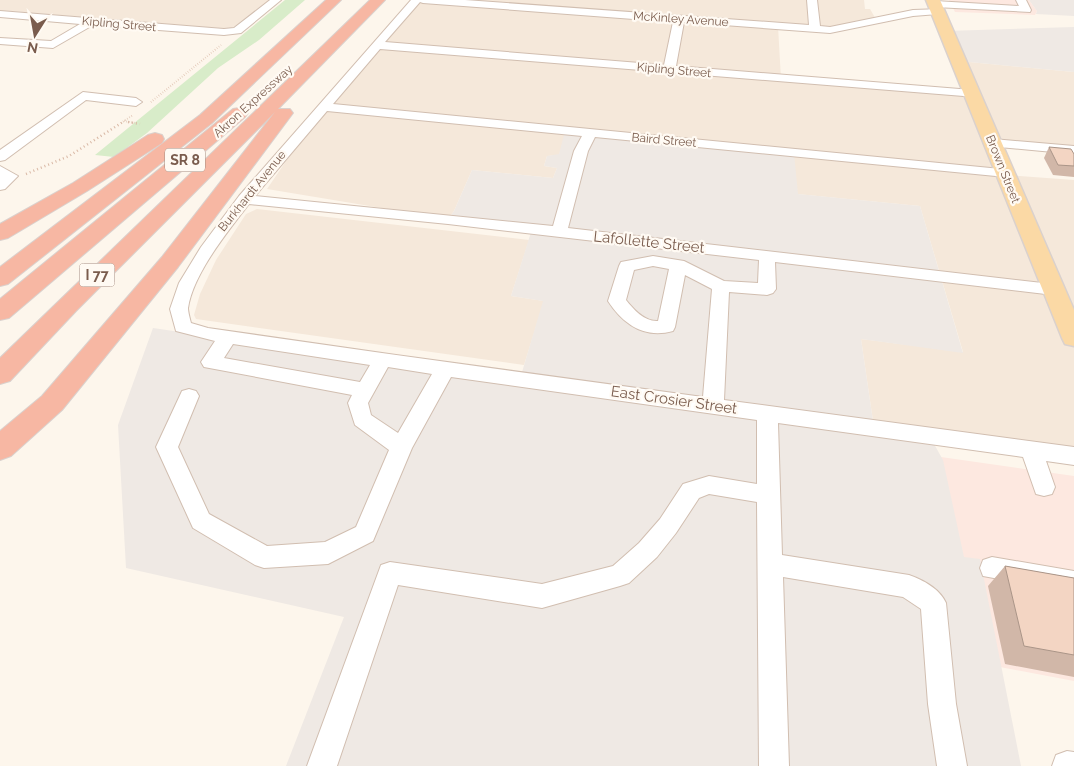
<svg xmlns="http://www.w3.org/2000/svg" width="1074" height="766" font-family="Raleway,sans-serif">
<rect width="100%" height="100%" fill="#fdf6ec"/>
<g fill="#f5e8da">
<polygon points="0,0 274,0 231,29 10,11 0,12"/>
<polygon points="417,0 864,0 865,9 870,9 877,21 839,29 778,26 781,79 972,94 959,61 1074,72 1074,150 994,143 1007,175 1074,180 1074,456 874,428 861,339 963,352 920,206 797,194 562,145 559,155 547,156 544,166 557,168 553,178 472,170 454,211 448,219 267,189 323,107"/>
<polygon points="257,209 529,240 511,296 544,301 524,365 196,319 194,315 200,294 216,260 246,214"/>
</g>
<g fill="#fde8e0">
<polygon points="949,0 1029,0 1037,11 1035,15 955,12"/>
<polygon points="941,457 1074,476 1074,681 1000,667 977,561 960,557"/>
</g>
<g fill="#efe9e4">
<polygon points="1029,0 1074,0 1074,16 1036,14 1037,11"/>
<polygon points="1074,27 1074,72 959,61 946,31"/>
<polygon points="565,131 794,153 798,194 920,206 963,353 861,339 874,428 520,379 543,301 511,296 532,229 448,219 454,211 472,170 553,178 557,168 544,166 547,156 559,154"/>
<polygon points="153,328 934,444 943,460 964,557 980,559 1021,766 286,766 344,617 126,568 118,425"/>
</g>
<polygon fill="#d8ecc9" points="285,0 305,0 259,40 218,68 147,133 114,157 95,155"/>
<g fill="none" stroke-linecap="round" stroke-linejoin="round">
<defs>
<g id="minor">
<polygon points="270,0 281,0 241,33 224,35 93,25 53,48 0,44 0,38 51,41 80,24 0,17 0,11 224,29 234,28"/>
<path d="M 411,0 L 465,0 L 809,25 L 807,0 L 817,0 L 820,26 L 830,27 L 913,10 L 942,9 L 942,13 L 938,14 L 913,16 L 830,33 L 684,22 L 676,66 L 972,90 L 978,94 L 976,97 L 380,49 L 333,104 L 1011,170 L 1013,173 L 1006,177 L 595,137 L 588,151 L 568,228 L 1060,285 L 1063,289 L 1060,293 L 1054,295 L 775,262 L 776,289 L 773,293 L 767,295 L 729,292 L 724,400 L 1074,447 L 1074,465 L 1046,461 L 1055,487 L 1052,494 L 1044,496 L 1036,494 L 1023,457 L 778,423 L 782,555 L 909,575 C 923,580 940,589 946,603 L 956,704 L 967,766 L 937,766 L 928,704 L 921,609 L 903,597 L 783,577 L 789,766 L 759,766 L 757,502 L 709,494 L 699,498 L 676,533 L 657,557 L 629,583 L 620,586 L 542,608 L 398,585 L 337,766 L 307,766 L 381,565 L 390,562 L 542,584 L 613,566 L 639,543 L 660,519 L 683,484 L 709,476 L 757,484 L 757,420 L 451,377 L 412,448 L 373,541 L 328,564 L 264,568 L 255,565 L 193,528 L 156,447 L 182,391 L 189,389 L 196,391 L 199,396 L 178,447 L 209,514 L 267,546 L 325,542 L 356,527 L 389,450 L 355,425 L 348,403 L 352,395 L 204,367 L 201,362 L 215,341 L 176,331 L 170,309 L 179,283 L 201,247 L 239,196 ZM 420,2 L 423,3 L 673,22 L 664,65 L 385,42 ZM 327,111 L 582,136 L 574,151 L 553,226 L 255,196 ZM 249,204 L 448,224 L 759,260 L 758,283 L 724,281 L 684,261 L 653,256 L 621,262 L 619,266 L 608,301 C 623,324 644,339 673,331 L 675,327 L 685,275 L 712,289 L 703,397 C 537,375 373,352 208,328 L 191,323 C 190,319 188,312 188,308 C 193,274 228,231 249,204 ZM 653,266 L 669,269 L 658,321 C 645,322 634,310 626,300 L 634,270 ZM 233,344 L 370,365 L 360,382 L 224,358 ZM 388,367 L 432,374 L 398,433 L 371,415 L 368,403 Z"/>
<polygon points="1016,0 1026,0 1031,10 1030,12 935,7 930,4 935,1 1019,6"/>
<polygon points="83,92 136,98 142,102 136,106 86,100 5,160 0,161 0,150"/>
<polygon points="993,139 1074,146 1074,154 988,146 986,143"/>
<polygon points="0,166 18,176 5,189 0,190"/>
<polygon points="992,557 1074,571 1074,593 983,576 980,568 983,560"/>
<polygon points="1067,751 1074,752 1074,766 1052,766 1056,755"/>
</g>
<polygon id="major" points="926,0 940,0 1074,310 1074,346 1065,344 1062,338"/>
<g id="highway">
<polygon points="326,0 341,0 212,123 8,284 0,286 0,267 200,115"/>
<polygon points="370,0 385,0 278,109 290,109 293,113 178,267 62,410 11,456 0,460 0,431 42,396 162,257 275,112 76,311 10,381 0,384 0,358"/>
<polygon points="239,108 245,109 248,113 245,117 9,318 0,320 0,299 233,109"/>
<polygon points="155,133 162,135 164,139 162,143 87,191 8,238 0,240 0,224 73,183 148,135"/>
</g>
</defs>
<use href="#minor" stroke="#d1beb0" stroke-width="2"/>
<use href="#major" stroke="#dad1cd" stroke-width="3"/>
<use href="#highway" stroke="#dad1cd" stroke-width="2"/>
<g stroke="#d9b8a5" stroke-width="2" stroke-dasharray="0.5 2" stroke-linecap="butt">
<polyline points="151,102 221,45"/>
<polyline points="124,121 135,123"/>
<polyline points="121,123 133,115"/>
</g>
<g stroke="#d9b8a5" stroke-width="2.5" stroke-dasharray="1 3" stroke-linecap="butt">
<polyline points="128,122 140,124"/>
<polyline points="26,174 69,156 123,122"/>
</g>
<use href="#minor" fill="#fff" fill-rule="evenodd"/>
<use href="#major" fill="#fbd9a5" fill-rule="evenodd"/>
<use href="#highway" fill="#f7b7a3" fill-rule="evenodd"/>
</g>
<g fill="#d1b7a8">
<polygon points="1049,147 1074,154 1074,177 1053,175 1044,158"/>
<polygon points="1005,566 1074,578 1074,677 1005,664 988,586"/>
</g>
<g fill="#f3d5c3" stroke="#aa9588">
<polygon points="1049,147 1071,149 1074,154 1074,166 1058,165"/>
<polygon points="1005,566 1074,578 1074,655 1024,646"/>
</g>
<g text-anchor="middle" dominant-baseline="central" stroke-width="4.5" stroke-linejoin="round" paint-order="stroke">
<g font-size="12" fill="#7a5c4d" stroke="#fffaf3">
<text transform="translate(681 19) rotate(4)">McKinley Avenue</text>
<text transform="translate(119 24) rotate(5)">Kipling Street</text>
<text transform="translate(674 70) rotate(5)">Kipling Street</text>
<text transform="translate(253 101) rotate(-42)">Akron Expressway</text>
<text transform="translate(664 140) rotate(5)">Baird Street</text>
<text transform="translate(1003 169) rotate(68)">Brown Street</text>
<text transform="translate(252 191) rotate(-51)">Burkhardt Avenue</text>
</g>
<g fill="#fffaf3" stroke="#a28b7f" stroke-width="1">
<rect x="165" y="148.5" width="40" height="23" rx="4"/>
<rect x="79.5" y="263.5" width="35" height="23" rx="4"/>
</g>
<g font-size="14" font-weight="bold" fill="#7a5c4d">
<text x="185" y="160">SR 8</text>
<text x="97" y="275">I 77</text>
</g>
<g font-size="15" fill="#7a5c4d" stroke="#fffaf3">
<text transform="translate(649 242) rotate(6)">Lafollette Street</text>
<text transform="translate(674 400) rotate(8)">East Crosier Street</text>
</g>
</g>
<g transform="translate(35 35) rotate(191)" stroke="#fffaf3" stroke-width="4" paint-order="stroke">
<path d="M0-4L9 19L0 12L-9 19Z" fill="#7a5c4d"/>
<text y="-8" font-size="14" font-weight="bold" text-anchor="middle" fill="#7a5c4d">N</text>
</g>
</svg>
